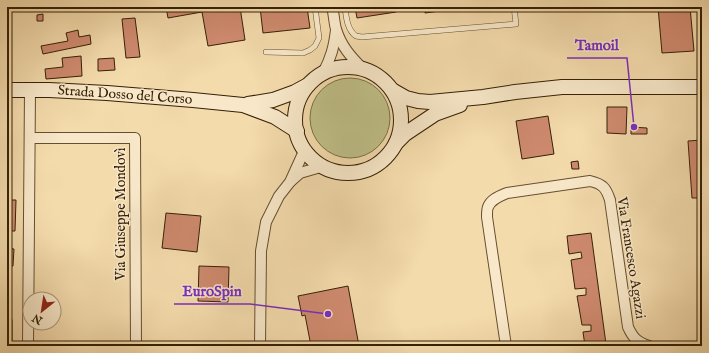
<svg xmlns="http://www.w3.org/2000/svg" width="709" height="353" font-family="'IM FELL English',serif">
<rect width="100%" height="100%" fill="#f4dbac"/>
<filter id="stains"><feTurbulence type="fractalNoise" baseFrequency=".005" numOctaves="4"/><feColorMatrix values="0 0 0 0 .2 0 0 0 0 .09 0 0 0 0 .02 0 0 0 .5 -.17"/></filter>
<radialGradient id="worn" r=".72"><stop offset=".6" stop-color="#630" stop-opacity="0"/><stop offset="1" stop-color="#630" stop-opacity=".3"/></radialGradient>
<circle fill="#bfbf87" stroke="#7a7046" cx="350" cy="118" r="40"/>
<g fill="#cf8a6f" stroke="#352006">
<polygon points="166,7 240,7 245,40 208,46 202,12 168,18"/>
<polygon points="260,7 307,7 310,28 263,33"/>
<polygon points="355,7 395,7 396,12 357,18"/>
<polygon points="425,7 462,7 462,8 425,13"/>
<polygon points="658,7 690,7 694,51 662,53"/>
<polygon points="43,14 43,21 37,21 37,15"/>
<polygon points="135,18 140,57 126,58 122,19"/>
<polygon points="78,30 79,37 90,35 91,44 43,54 41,46 68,41 66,33"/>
<polygon points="81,56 82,76 46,79 45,69 63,67 62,58"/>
<polygon points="114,58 115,70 98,71 98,59"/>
<polygon points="607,107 627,107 626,134 607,133"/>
<polygon points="548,116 554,154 522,159 516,121"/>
<rect x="7" y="124" width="4" height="24"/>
<polygon points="631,127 647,128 647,134 631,134"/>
<polygon points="702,140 702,198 692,198 688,141"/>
<polygon points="578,161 579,169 572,169 571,162"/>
<polygon points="7,200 16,200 15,231 7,231"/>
<polygon points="166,213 201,216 197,252 162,248"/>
<polygon points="591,233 606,344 585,346 583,332 591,331 591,325 582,325 577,296 586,295 586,288 575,289 571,260 582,258 581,252 569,254 567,236"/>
<polygon points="7,248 14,249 13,266 7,266"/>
<polygon points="199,266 229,267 228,302 198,301"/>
<rect x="7" y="282" width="4" height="20"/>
<polygon points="348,286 359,346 311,346 305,315 302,316 298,296"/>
<rect x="7" y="320" width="5" height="26"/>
</g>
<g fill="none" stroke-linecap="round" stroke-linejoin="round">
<defs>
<g id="service">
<path d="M 345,7 C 346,16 347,30 356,36 C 356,36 362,37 362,37 L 516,24 L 514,7"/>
<polyline points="316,9 331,7"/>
<polyline points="266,52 303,53 310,50 315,46 319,38 315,7"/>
</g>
<g id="minor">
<path d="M 332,7 C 334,14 334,22 336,29 C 341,46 351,57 363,69"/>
<path d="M 323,73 C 331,58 334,47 336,30"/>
<polyline points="30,138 135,138 136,346"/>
<polyline points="291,181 300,173 324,166"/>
<polyline points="28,346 30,90"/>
<polyline points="260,346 261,251 266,222 279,196 290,182 305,149"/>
<path d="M 506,346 L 487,217 C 487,214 487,209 488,207 C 491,199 500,196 507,193 L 590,181 C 603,184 606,188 610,200 L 628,327 C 633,338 637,342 649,346"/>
</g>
<g id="secondary">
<circle cx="348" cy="120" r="53"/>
<polyline points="7,90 49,90 107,93 193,100 243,105 275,117 297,131"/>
<polyline points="392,90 406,98 418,101 430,102 483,97 515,92 562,87 702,87"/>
<polyline points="248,104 273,100 295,92 308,85"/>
<polyline points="396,143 405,134 435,114 460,105"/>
</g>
</defs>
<use href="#service" stroke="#654f30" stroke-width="6"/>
<use href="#minor" stroke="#654f30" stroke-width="12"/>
<use href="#secondary" stroke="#352006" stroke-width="16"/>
<use href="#service" stroke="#f8e8c9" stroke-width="5"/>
<use href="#minor" stroke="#f8e8c9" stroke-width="10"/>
<use href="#secondary" stroke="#f8e8c9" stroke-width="14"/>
</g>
<g text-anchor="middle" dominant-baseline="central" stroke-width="3" stroke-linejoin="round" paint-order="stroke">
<g font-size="14" fill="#352006" stroke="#f8e8c9">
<text transform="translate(125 95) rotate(4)">Strada Dosso del Corso</text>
<text transform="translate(121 214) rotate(-90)">Via Giuseppe Mondovì</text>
<text transform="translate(631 258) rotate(81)">Via Francesco Agazzi</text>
</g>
</g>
<path fill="none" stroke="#7b2cbf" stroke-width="1.5" d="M634 127L627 58H567M328 314L250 304H174"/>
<g fill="#7b2cbf" stroke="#f8e8c9" stroke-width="1.5">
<circle cx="634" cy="127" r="4"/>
<circle cx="328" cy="314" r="4"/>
</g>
<g font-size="15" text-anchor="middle" font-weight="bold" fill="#7b2cbf" stroke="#f8e8c9" stroke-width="3" stroke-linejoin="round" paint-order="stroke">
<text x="597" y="50">Tamoil</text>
<text x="212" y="296">EuroSpin</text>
</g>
<rect width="709" height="353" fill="none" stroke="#f4dbac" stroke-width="24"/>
<rect x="8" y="8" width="693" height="337" fill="none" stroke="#352006" stroke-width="2"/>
<rect x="12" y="12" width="685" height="329" fill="none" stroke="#352006"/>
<g transform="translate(42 311) rotate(210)"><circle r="19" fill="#f8e8c9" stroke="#aa987b"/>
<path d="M0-3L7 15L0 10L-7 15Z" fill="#8f2418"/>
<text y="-6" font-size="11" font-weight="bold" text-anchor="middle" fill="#352006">N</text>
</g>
<rect width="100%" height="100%" filter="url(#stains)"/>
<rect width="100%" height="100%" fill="url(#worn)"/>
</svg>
